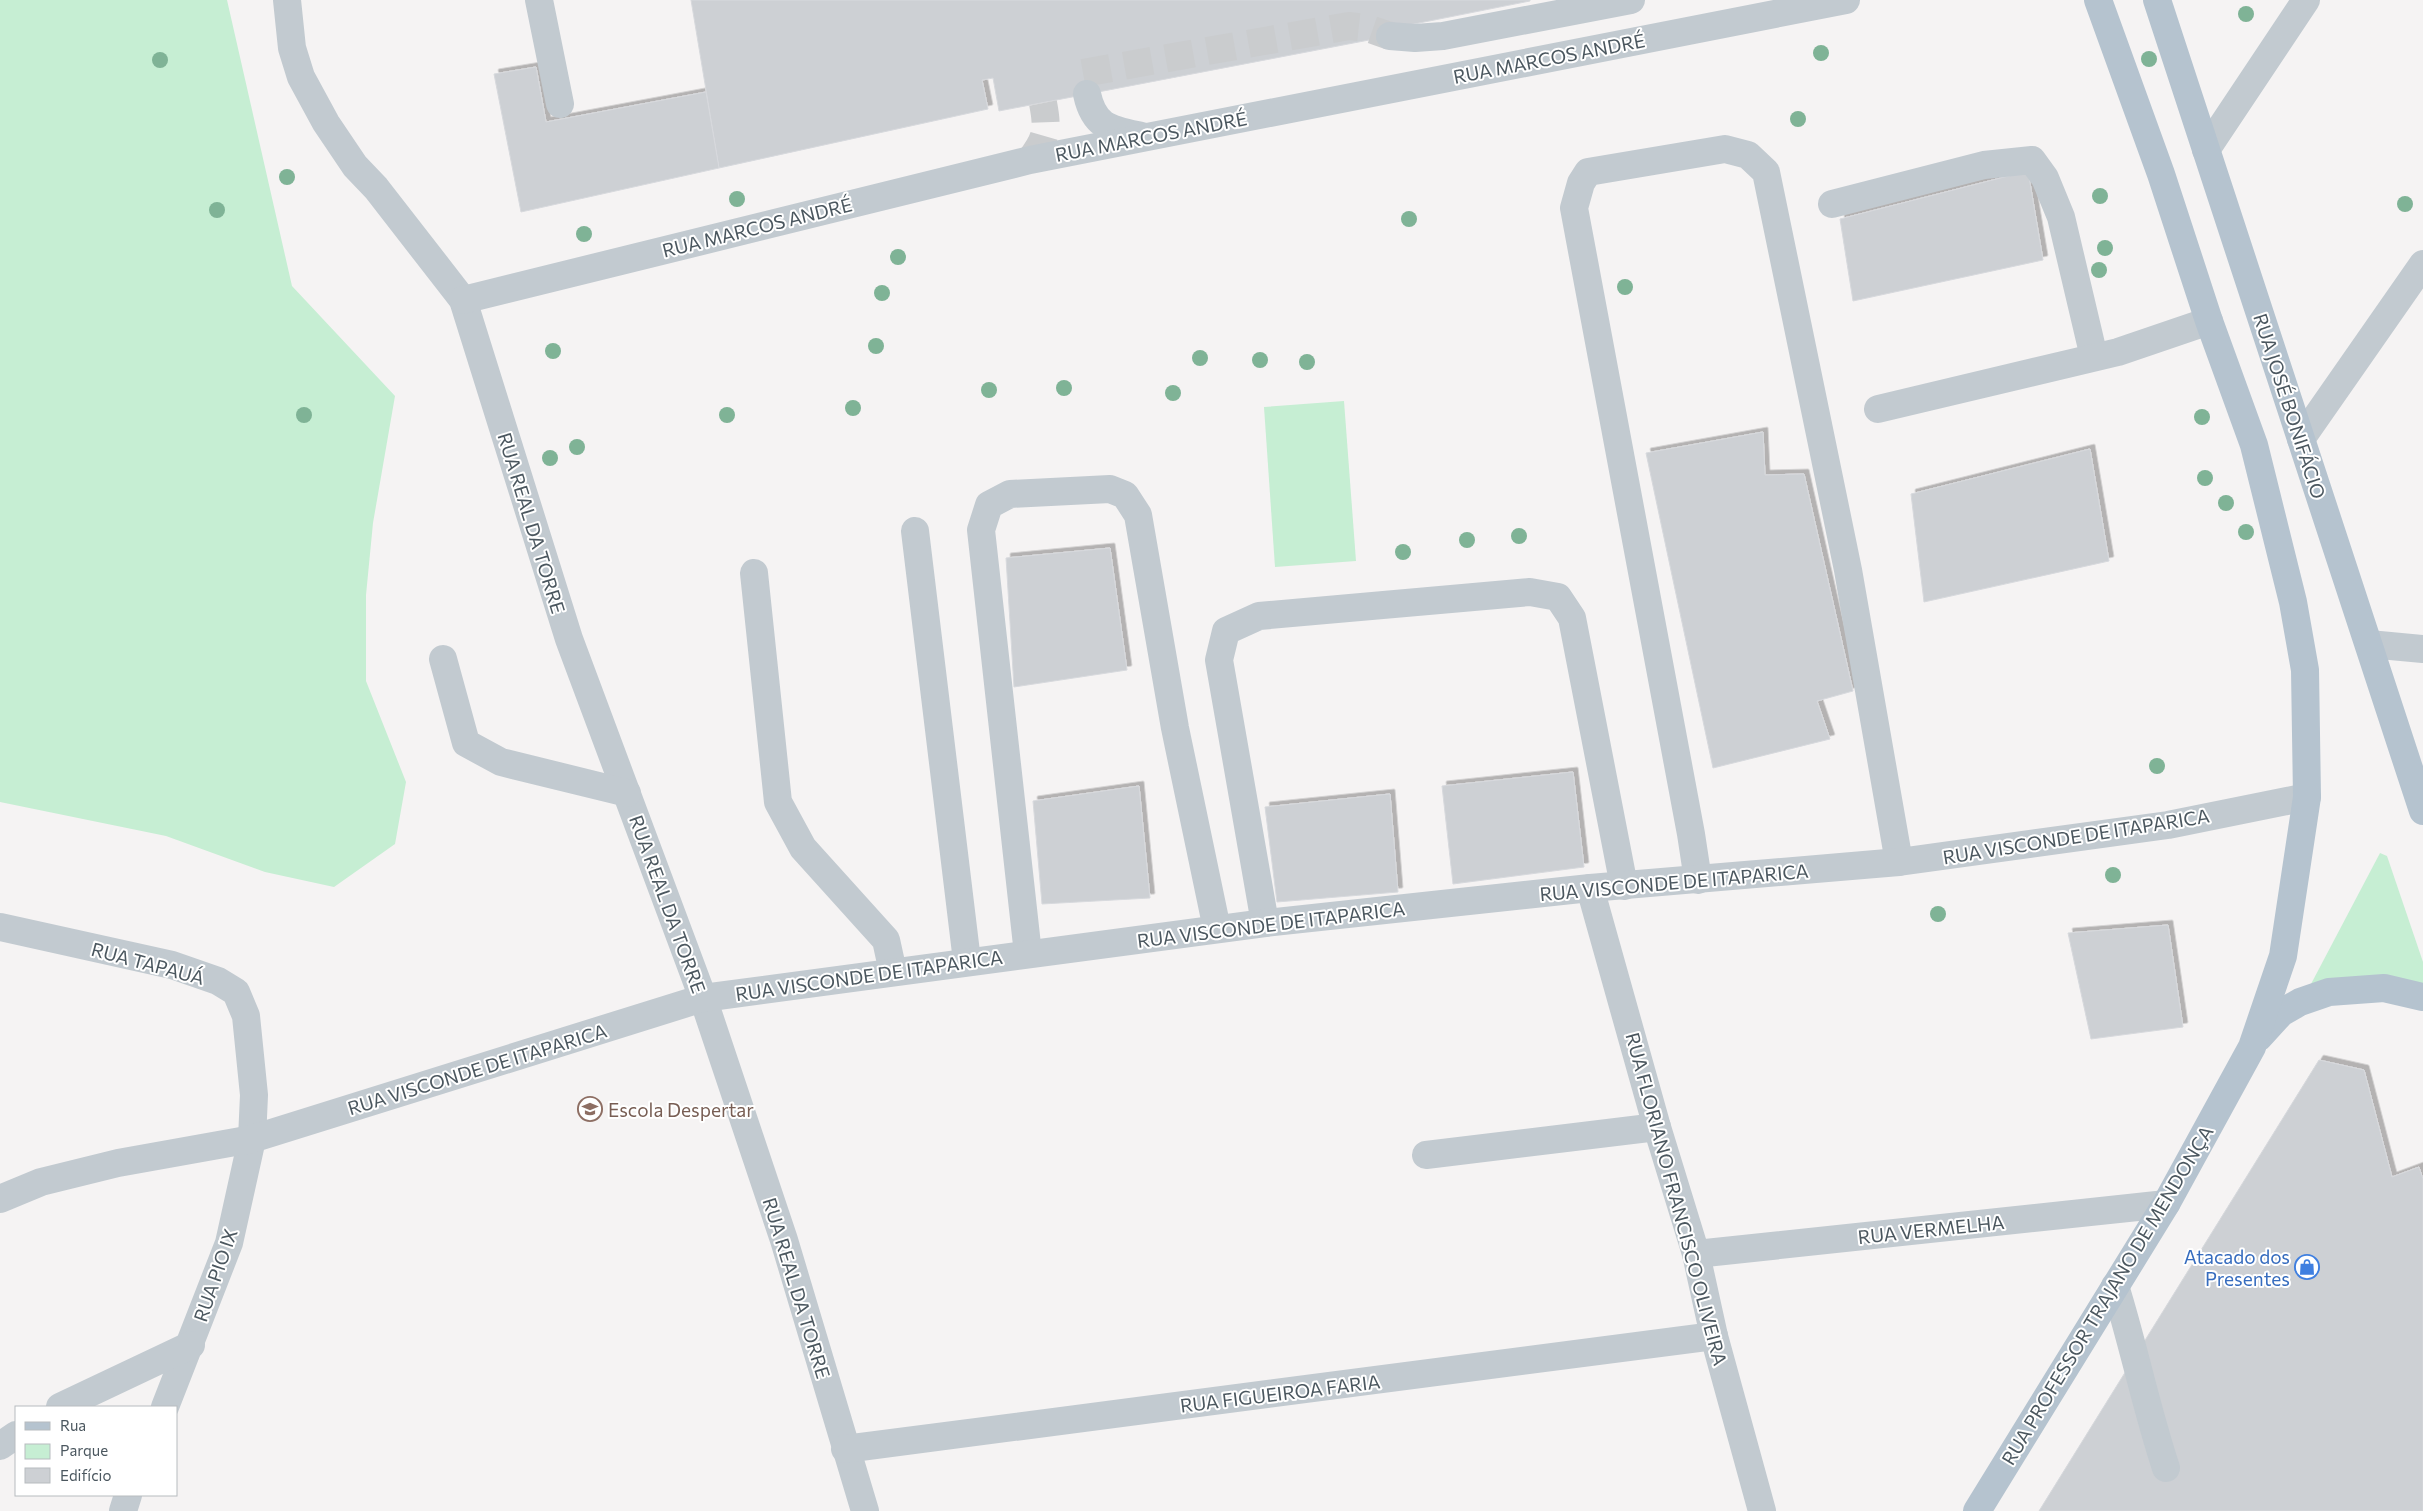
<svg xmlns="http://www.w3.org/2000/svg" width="2423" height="1511" font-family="Commissioner,sans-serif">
<defs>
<filter id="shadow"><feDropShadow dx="4.5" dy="-4.5" stdDeviation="0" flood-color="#0004"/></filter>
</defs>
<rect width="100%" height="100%" fill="#f5f3f3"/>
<g fill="#c6eed3">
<polygon points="0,0 227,0 292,286 395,396 373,523 366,595 366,681 406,782 395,844 334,887 265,872 166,836 0,802"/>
<polygon points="1344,401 1356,561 1275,567 1264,407"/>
<polygon points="2380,853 2387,856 2423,962 2423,990 2311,984"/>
</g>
<g fill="#cdd0d4" stroke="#d7d9dd" filter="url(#shadow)">
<polygon points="691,0 1530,0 1530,1 1389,29 1390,36 999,111 993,78 982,80 988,109 719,168"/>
<polygon points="536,67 546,122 706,92 719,168 521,212 494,74"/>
<polygon points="2028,171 2043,260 1853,301 1840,219"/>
<polygon points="1763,432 1765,475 1804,474 1853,691 1817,701 1830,739 1713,768 1646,453"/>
<polygon points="2090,449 2109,561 1924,602 1911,494"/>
<polygon points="1110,548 1127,670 1014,687 1006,558"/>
<polygon points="1573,772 1584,867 1453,884 1442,786"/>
<polygon points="1139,786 1150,898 1042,904 1033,801"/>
<polygon points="1390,794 1398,892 1277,902 1265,807"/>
<polygon points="2168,925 2183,1027 2091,1039 2068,933"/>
<polygon points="2319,1060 2364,1070 2392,1177 2419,1167 2423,1179 2423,1511 2039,1511"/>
</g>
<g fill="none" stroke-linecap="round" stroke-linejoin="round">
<g stroke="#caccce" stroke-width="28" stroke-dasharray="28 14" stroke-linecap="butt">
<polyline points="1083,73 1349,26 1367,28 1390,36"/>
<path d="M 1030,160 C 1047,138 1048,129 1043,103"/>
</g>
<g stroke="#c2cad0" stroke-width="28">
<polyline points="287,0 292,48 301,77 326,123 355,166 376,188 463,300 569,639 703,998 784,1240 865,1511"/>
<polyline points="539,0 560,104"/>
<polyline points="1390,36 1415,38 1443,36 1631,0"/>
<path d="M 1087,94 C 1094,127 1110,129 1141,136"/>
<polyline points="2206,150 2306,0"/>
<polyline points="1832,204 1984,165 2032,160 2045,178 2061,217 2094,357"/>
<polyline points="463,300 1030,160 1846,0"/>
<polyline points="1878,409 2118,352 2209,321"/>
<polyline points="2301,439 2423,264"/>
<polyline points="915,531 967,961"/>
<polyline points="754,573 778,802 803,848 886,940 893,972"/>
<polyline points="2369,644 2423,649"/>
<polyline points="443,659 466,743 501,762 627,793"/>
<polyline points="1698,880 1691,834 1574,208 1581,183 1588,172 1725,149 1748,155 1766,172 1848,570 1899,862"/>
<polyline points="1590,888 1657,1127 1696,1254 1714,1336 1762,1511"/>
<polyline points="1265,923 1219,660 1226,631 1259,616 1530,592 1558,597 1572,618 1624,886"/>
<polyline points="0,927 172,965 218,981 236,992 246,1016 254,1095 252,1139 229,1243 165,1407"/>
<polyline points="1028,954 981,530 989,505 1010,494 1110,489 1125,495 1138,515 1175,728 1217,929"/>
<polyline points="1426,1155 1657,1127"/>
<polyline points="0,1199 41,1182 118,1163 252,1139 703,998 1265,923 1590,888 1899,862 2168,825 2307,797"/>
<polyline points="1696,1254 2166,1204"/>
<path d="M 2115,1286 C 2134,1347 2146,1408 2166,1468"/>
<polyline points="60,1407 191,1345"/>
<polyline points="0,1446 16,1435"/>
<polyline points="845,1449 1714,1336"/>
<polyline points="123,1511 128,1495"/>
</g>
<g stroke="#b5c3cf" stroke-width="28">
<polyline points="2157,0 2423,811"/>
<polyline points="2259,1037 2281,1013 2300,1002 2329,992 2384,988 2423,997"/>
<polyline points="1977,1511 2166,1204 2252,1047 2283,956 2307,797 2305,670 2293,602 2254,445 2209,321 2161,174 2098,0"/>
</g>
</g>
<g fill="#7fb396">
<circle cx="2246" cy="14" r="8"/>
<circle cx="1821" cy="53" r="8"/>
<circle cx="2149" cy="59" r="8"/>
<circle cx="160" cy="60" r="8"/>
<circle cx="1798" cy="119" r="8"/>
<circle cx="287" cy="177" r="8"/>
<circle cx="2100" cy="196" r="8"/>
<circle cx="737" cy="199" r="8"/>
<circle cx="2405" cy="204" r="8"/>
<circle cx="217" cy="210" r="8"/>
<circle cx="1409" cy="219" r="8"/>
<circle cx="584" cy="234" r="8"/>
<circle cx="2105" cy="248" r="8"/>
<circle cx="898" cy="257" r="8"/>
<circle cx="2099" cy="270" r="8"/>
<circle cx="1625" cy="287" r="8"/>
<circle cx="882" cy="293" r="8"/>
<circle cx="876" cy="346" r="8"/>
<circle cx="553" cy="351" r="8"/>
<circle cx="1200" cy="358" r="8"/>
<circle cx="1260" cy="360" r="8"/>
<circle cx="1307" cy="362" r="8"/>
<circle cx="1064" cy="388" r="8"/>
<circle cx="989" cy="390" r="8"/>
<circle cx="1173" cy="393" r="8"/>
<circle cx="853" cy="408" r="8"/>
<circle cx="304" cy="415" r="8"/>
<circle cx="727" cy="415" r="8"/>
<circle cx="2202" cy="417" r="8"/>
<circle cx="577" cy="447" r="8"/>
<circle cx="550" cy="458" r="8"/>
<circle cx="2205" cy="478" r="8"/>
<circle cx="2226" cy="503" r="8"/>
<circle cx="2246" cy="532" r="8"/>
<circle cx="1519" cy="536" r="8"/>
<circle cx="1467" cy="540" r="8"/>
<circle cx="1403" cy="552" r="8"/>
<circle cx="2157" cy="766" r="8"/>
<circle cx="2113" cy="875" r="8"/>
<circle cx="1938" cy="914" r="8"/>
</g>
<defs>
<symbol id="school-ring" viewBox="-11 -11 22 22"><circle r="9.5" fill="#fff" stroke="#8d6e63" stroke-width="1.5"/><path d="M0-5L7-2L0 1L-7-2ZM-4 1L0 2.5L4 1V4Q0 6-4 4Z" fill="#8d6e63"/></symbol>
<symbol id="shop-ring" viewBox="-11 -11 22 22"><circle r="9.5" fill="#fff" stroke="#3f7fe0" stroke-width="1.5"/><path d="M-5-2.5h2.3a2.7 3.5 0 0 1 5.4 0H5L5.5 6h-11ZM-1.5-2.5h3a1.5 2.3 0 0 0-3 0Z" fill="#3f7fe0"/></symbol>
</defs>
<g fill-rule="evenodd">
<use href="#school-ring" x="576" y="1095" width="28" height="28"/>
<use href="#shop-ring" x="2293" y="1253" width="28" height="28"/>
</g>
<g text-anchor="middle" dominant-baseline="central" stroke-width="4" stroke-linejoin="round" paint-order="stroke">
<g font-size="19" fill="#4b575f" stroke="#fff">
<text transform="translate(1549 58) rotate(-11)">RUA MARCOS ANDRÉ</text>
<text transform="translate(1151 136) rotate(-11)">RUA MARCOS ANDRÉ</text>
<text transform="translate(757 227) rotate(-14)">RUA MARCOS ANDRÉ</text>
<text transform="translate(2290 406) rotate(72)">RUA JOSÉ BONIFÁCIO</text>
<text transform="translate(532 523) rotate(73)">RUA REAL DA TORRE</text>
<text transform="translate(2076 836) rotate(-9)">RUA VISCONDE DE ITAPARICA</text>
<text transform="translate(1674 882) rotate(-5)">RUA VISCONDE DE ITAPARICA</text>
<text transform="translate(668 904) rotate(70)">RUA REAL DA TORRE</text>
<text transform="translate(1271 924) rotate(-7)">RUA VISCONDE DE ITAPARICA</text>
<text transform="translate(148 963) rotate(15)">RUA TAPAUÁ</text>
<text transform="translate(869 975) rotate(-8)">RUA VISCONDE DE ITAPARICA</text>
<text transform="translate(477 1069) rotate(-17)">RUA VISCONDE DE ITAPARICA</text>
<text transform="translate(1677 1199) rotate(75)">RUA FLORIANO FRANCISCO OLIVEIRA</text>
<text transform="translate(1931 1229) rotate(-6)">RUA VERMELHA</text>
<text transform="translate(215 1275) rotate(-71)">RUA PIO IX</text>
<text transform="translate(797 1288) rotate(73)">RUA REAL DA TORRE</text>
<text transform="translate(2107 1295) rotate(-59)">RUA PROFESSOR TRAJANO DE MENDONÇA</text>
<text transform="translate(1280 1393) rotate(-7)">RUA FIGUEIROA FARIA</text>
</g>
<g font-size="19" fill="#785e54" stroke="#fff" text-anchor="start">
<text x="608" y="1109">Escola Despertar</text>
</g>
<g font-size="19" fill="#366cbe" stroke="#fff" text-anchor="end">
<text x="2290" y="1256">Atacado dos<tspan x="2290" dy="22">Presentes</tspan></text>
</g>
</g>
<rect x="15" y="1406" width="162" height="90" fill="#ffffff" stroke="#b7bcbf"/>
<rect x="25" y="1422" width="25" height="8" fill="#b5c3cf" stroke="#b7bcbf"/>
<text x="60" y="1431" font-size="15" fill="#4b575f">Rua</text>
<rect x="25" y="1444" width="25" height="15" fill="#c6eed3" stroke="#b7bcbf"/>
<text x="60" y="1456" font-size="15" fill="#4b575f">Parque</text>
<rect x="25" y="1468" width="25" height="15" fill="#cdd0d4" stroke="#b7bcbf"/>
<text x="60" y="1481" font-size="15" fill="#4b575f">Edifício</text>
</svg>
